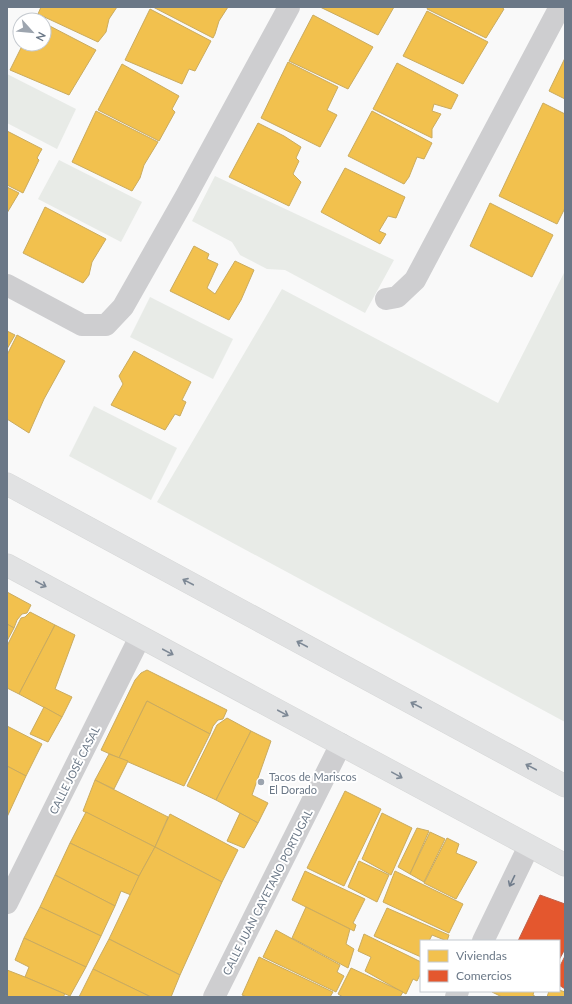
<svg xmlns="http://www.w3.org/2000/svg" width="572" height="1004" font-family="Lato,sans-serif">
<rect width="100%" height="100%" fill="#f9f9f9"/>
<g fill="#e8ebe7">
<polygon points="7,74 76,109 57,149 7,123"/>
<polygon points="59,160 142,202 121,242 38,199"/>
<polygon points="215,176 394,260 365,313 285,270 267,269 240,255 232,242 192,221"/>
<polygon points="565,271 565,722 157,502 282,289 498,403"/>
<polygon points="150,297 233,339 213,379 130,337"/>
<polygon points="94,406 177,448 151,500 69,456"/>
</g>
<g fill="#f2c14e" stroke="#caab5f">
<polygon points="41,7 117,7 109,19 106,32 98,42 38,14"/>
<polygon points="153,7 228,7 219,21 215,34 213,38"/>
<polygon points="320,7 394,7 378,35"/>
<polygon points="428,7 501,7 504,9 486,38 427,9"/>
<polygon points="150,9 211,41 195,71 189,69 182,84 125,60"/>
<polygon points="427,11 488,42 463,84 403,56"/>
<polygon points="313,15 373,47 348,89 289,61"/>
<polygon points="44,23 96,50 69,95 10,70 23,44 44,44"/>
<polygon points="565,58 565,99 549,91"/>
<polygon points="288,62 338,87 327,110 337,115 320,147 261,118"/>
<polygon points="397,63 458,95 451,109 434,104 432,111 441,114 432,129 432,138 373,109"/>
<polygon points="122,64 179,96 172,109 175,112 159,141 98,110"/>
<polygon points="543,103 565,114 565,208 557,224 499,196"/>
<polygon points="96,111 158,142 144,165 140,178 132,191 72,162"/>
<polygon points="372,111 432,143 424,159 417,157 409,177 404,184 348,156"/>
<polygon points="258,123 284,136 301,147 296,158 299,161 293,174 301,182 289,206 229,177"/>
<polygon points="7,131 42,149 37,158 39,160 23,193 7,185"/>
<polygon points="345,168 405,197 396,218 388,216 379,231 386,234 380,244 321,212"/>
<polygon points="7,187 19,193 7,213"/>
<polygon points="490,203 553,235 532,277 470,246"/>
<polygon points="45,207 106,239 92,262 89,275 83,283 23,253"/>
<polygon points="194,246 209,254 207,259 218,264 207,288 215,294 235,261 254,270 241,300 229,320 170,291"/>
<polygon points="7,331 15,335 7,349"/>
<polygon points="17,335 65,361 44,399 29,433 7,419 7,355"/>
<polygon points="134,351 191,382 182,400 186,402 180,416 175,414 165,430 111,405 123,384 119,376"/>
<polygon points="7,592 31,605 27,613 22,614 17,620 14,628 7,624"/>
<polygon points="30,612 55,625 19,694 7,688 7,646 21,618 25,617"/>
<polygon points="7,624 14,628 7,641"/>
<polygon points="55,625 75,635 55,689 72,697 62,717 19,694"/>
<polygon points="147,670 227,710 223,719 218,720 213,726 210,734 147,701 119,758 101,750 135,680 141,673"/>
<polygon points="147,701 210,734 184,786 119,758"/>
<polygon points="44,707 62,717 48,742 30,734"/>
<polygon points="227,718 251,731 216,800 187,786 217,725"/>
<polygon points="7,726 42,744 26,776 7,766"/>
<polygon points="251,731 271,741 252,795 268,803 258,823 216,800"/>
<polygon points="109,754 128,761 114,789 95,780"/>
<polygon points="7,766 26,776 7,817"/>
<polygon points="95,780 168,817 155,847 83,811"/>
<polygon points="345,791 381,809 344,886 307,868"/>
<polygon points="86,812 155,847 139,876 70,843"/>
<polygon points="240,813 258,823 244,848 227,841"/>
<polygon points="382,813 412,828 391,875 362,859"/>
<polygon points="170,814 238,850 222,882 155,847"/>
<polygon points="417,828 429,831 410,874 398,867"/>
<polygon points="430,832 445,839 424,882 410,874"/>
<polygon points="447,838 459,844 456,853 477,862 456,899 424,883"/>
<polygon points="70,843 139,876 131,895 121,891 115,906 55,875"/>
<polygon points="155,847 222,882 180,975 109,939 139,876"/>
<polygon points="359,861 389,875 377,902 348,887"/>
<polygon points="305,871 365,899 353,923 356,925 354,931 292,900"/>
<polygon points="395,871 463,904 449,933 383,902"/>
<polygon points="55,875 115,906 101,936 40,907"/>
<polygon points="40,907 101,936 86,967 24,938"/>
<polygon points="306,907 350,929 346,944 354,949 348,968 292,938"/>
<polygon points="387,908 449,935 447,941 432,935 429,941 421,941 421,957 374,936"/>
<polygon points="276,930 340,965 337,972 344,976 336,992 263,957"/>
<polygon points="364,934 421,962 421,973 417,981 413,979 406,994 365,971 371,957 358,951"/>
<polygon points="24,938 86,967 70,996 25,977 29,967 15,960"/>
<polygon points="109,939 180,975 171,997 151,997 93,969"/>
<polygon points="259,957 333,992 330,997 247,997 242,995"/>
<polygon points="351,968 403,992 400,997 343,997 338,994"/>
<polygon points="93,969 151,997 79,997"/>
<polygon points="7,970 25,977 65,994 63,997 7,997"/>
<polygon points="559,990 565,992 565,997 547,997 549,991 559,991"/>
<polygon points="492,991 534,991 533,995 536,997 502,997 492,992"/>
</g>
<g fill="#e4572e" stroke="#c06149">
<polygon points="540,895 565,904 565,949 559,960 559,941 518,941"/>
<polygon points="565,956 565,989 559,985 559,968"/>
</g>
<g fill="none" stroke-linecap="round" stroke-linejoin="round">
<defs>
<g id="major">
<polyline points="7,484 565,786"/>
<polyline points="7,565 565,865"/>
</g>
</defs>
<use href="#major" stroke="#d6d7d7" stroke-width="23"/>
<g stroke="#ceced0" stroke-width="22">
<polyline points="7,285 82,325 106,325 123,307 186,196 289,7"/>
<polyline points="386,299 397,297 415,280 560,7"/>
<polyline points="7,903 140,637"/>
<polyline points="483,941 529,846"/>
<polyline points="214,997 341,744"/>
<polyline points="456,997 458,991"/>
</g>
<use href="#major" stroke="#e1e2e3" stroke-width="22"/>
</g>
<defs><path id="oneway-shaft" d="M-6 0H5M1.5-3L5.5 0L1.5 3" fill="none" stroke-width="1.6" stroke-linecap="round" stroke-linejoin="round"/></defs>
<g stroke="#7d8895">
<use href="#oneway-shaft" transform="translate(188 582) rotate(-152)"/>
<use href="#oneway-shaft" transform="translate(41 584) rotate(28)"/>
<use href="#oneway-shaft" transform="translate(302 644) rotate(-152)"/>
<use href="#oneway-shaft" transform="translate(168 652) rotate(28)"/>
<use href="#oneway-shaft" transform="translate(416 705) rotate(-152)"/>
<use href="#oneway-shaft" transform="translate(283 713) rotate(28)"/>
<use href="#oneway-shaft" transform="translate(531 767) rotate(-152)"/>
<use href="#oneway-shaft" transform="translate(397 775) rotate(29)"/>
</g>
<use stroke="#707c8b" href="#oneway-shaft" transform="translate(512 881) rotate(116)"/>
<circle fill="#9da5af" stroke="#fff" stroke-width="1.5" cx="261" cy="782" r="4"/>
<g text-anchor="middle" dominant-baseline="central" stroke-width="4" stroke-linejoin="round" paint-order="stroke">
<g font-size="11" fill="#6b7887" stroke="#fff">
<text transform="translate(74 770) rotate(-63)">CALLE JOSÉ CASAL</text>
<text transform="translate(267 892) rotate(-63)">CALLE JUAN CAYETANO PORTUGAL</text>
</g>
<g font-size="11" fill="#6b7887" stroke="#fff" text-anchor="start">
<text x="269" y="776">Tacos de Mariscos<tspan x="269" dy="13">El Dorado</tspan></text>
</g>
</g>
<rect width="572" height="1004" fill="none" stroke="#6b7887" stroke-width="16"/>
<rect x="420" y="940" width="140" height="52" fill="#ffffff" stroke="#c4c9cf"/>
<rect x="428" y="950" width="20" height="12" fill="#f2c14e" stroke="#c4c9cf"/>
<text x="456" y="960" font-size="12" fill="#6b7887">Viviendas</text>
<rect x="428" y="970" width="20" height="12" fill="#e4572e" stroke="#c4c9cf"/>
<text x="456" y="980" font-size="12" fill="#6b7887">Comercios</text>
<g transform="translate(32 32) rotate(117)"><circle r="19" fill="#ffffff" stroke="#c4c9cf"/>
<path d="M0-3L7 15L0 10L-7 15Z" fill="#9da5af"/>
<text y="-6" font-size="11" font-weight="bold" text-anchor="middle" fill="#6b7887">N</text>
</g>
</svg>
